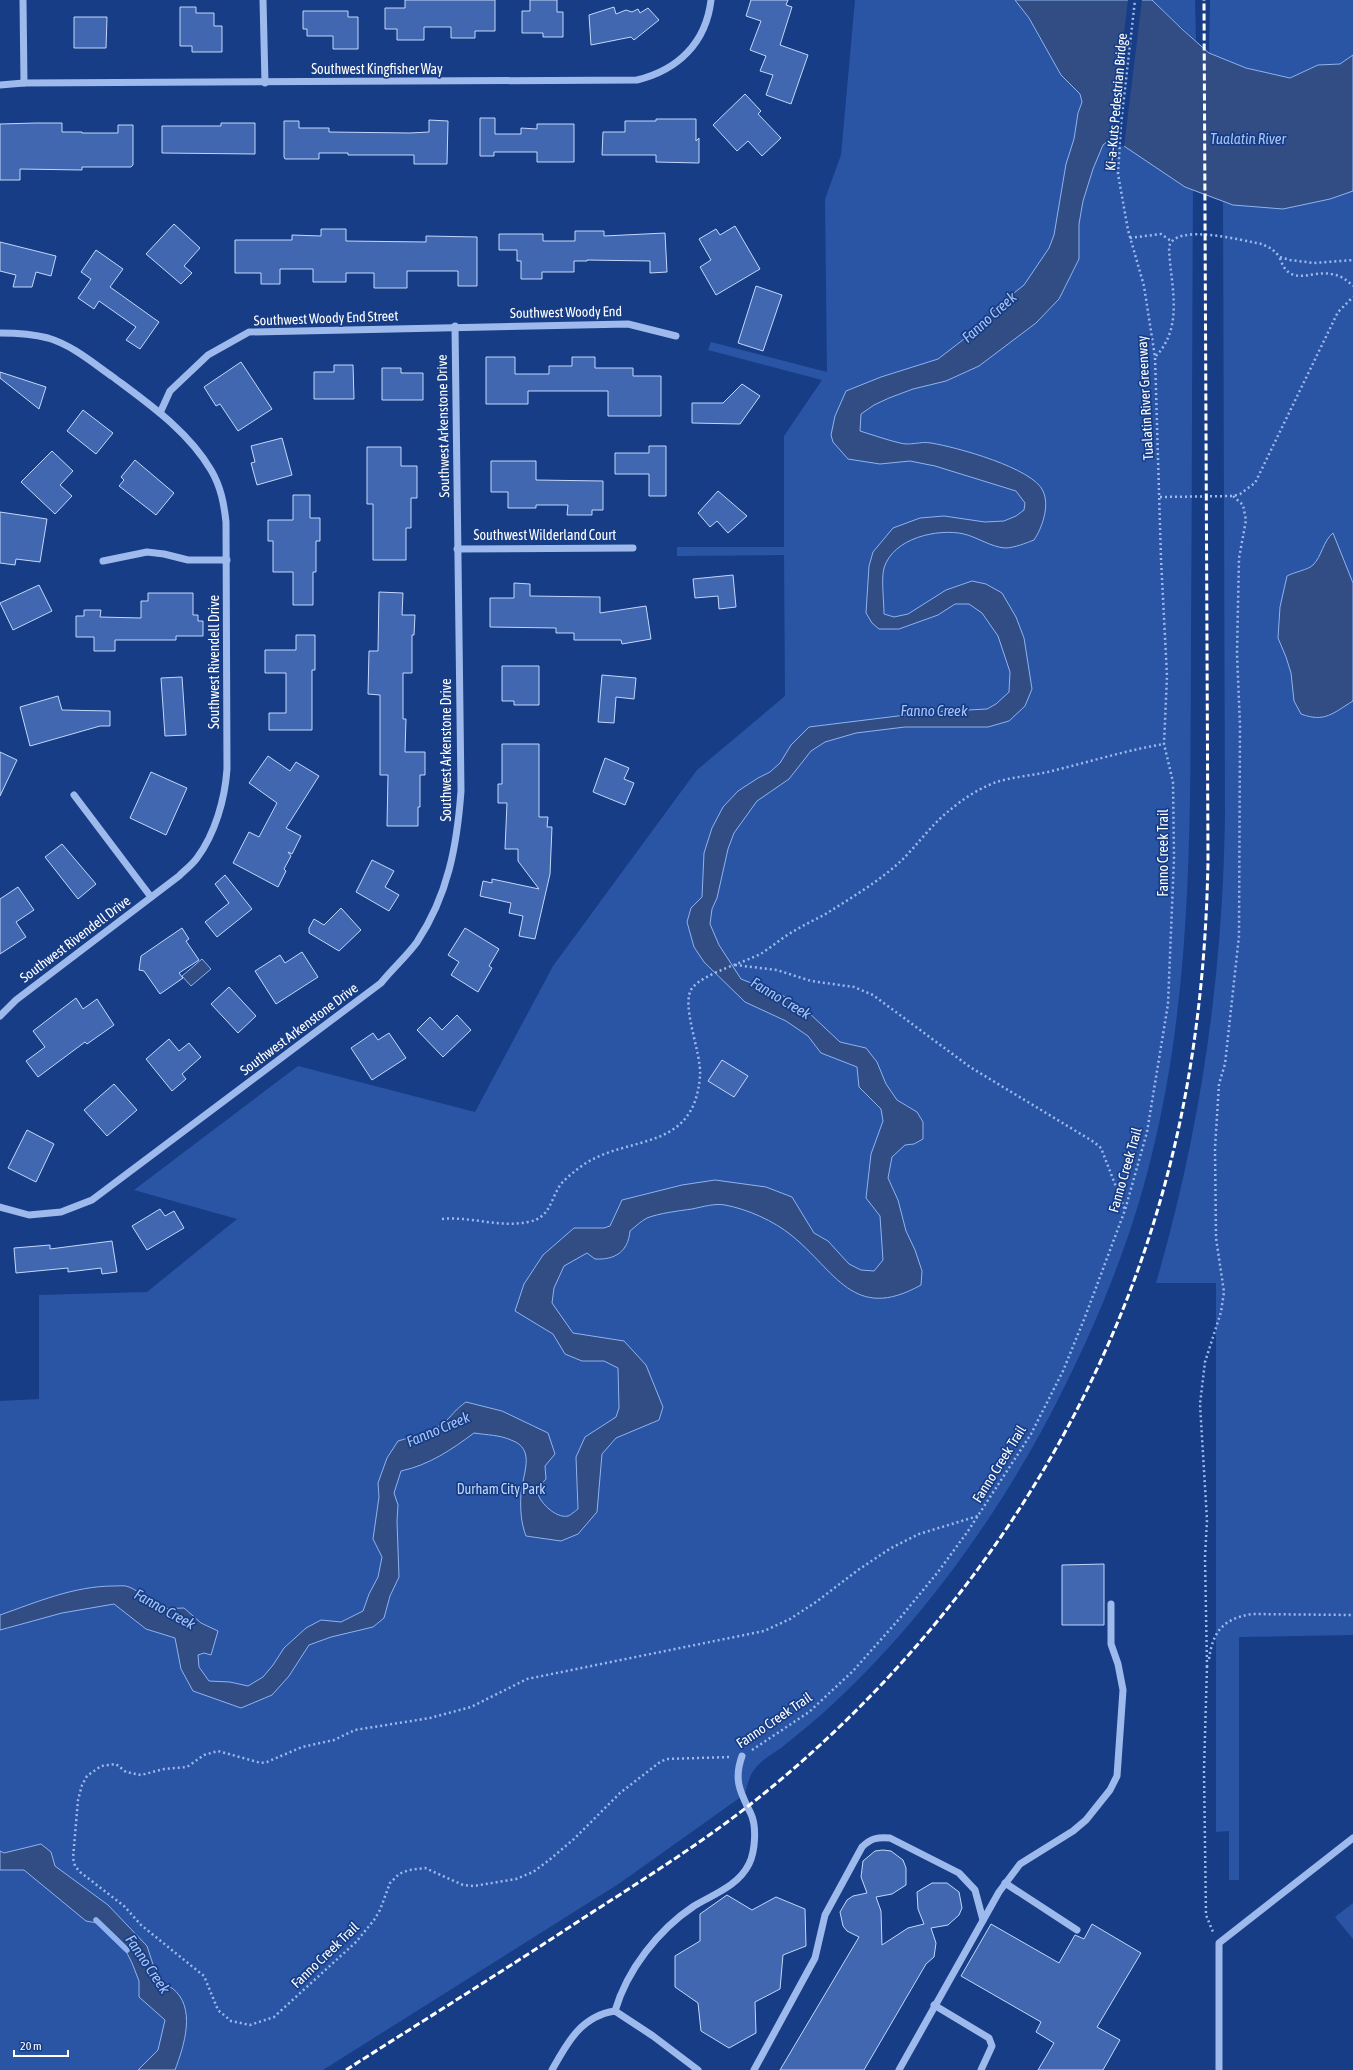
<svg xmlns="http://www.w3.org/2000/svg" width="1353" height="2070" font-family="'Asap Condensed',sans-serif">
<rect width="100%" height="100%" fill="#173d86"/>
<g fill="#2a55a5">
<path d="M 855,0 L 1015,0 L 1029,18 L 1061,75 L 1080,94 L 1082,102 L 1078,113 L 1185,187 L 1193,190 C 1192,339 1192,488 1191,636 C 1190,811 1194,987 1151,1158 C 1129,1248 1092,1335 1049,1417 C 994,1521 920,1623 834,1703 C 817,1719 799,1733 781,1748 C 772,1754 760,1761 754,1770 C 749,1776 747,1787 745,1794 L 620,1883 L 323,2070 L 0,2070 L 0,1401 L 39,1399 L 39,1295 L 147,1292 L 237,1219 L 134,1190 L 298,1066 L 475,1112 L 553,966 L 697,770 L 785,696 L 784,555 L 677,556 L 677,547 L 784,547 L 784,436 L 822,380 L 708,350 L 711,342 L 827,372 L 825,199 L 841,155 Z"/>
<polygon points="1152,0 1195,0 1196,41"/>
<polygon points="1210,0 1353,0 1353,55 1340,64 1318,65 1290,78 1246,68 1209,53"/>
<path d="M 1353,191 L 1353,1635 L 1239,1637 L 1239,1880 L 1229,1880 L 1229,1831 L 1216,1832 L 1216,1283 L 1156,1283 C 1201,1129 1223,974 1225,814 L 1223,194 L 1347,193 Z"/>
<polygon points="1353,1903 1353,1939 1335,1917"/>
</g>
<g fill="#314d84" stroke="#90b3f0">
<path d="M 1015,0 L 1152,0 L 1183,30 L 1209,53 L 1246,68 L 1290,78 L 1318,65 L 1340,64 L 1353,55 L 1353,191 L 1330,199 L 1283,209 L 1233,205 L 1185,187 L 1112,138 L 1103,145 L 1093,169 L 1083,201 L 1079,224 L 1079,259 L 1059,299 L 1036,323 L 979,366 L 946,381 L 913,389 L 889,398 L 874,405 L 861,414 L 860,431 C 873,435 887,440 900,443 C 910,446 921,441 931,443 C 956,447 1033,468 1043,491 C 1050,506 1042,528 1034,540 C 1026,543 1014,548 1005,548 C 991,547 977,537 964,534 C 938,528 893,538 884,568 C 881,579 884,601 884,614 L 894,617 L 908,614 L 946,590 L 972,581 L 986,584 L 1002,593 L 1016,617 L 1024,638 L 1032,689 L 1025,706 L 1009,721 L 988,727 L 905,727 L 856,733 L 825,742 L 811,751 L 789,779 L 757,801 L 734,833 L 728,849 L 717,898 L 712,909 L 710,924 L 719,945 L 741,979 L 782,995 L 808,1012 L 840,1042 L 866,1048 L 877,1062 L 886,1084 L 897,1100 L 917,1112 L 923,1122 L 923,1139 L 914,1144 L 905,1145 L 892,1157 L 888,1178 L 898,1200 L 906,1231 L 915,1250 L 922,1271 L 921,1285 C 853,1323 836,1271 791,1235 C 774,1221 747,1209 725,1205 C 715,1203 702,1207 692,1209 C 678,1211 660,1213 647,1218 C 641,1221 635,1227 630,1231 C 628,1252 615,1260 595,1259 L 587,1253 L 564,1266 L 554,1288 L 552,1303 L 573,1333 L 624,1341 L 646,1365 L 663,1407 L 659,1420 L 616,1438 L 602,1454 L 597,1512 L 578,1534 L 561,1541 L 526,1536 C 521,1523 520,1509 521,1494 C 522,1475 537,1449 511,1440 C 500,1435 487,1435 474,1433 C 451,1450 429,1465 401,1471 L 394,1493 L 398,1505 L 397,1521 L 399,1577 L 390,1596 L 384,1618 L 373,1627 L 331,1637 L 309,1645 L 289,1676 L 272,1695 L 241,1708 L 193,1691 L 181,1669 L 175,1638 L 146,1629 L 114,1604 L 62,1613 L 0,1630 L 0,1615 C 37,1602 74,1586 114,1586 C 119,1586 125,1585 129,1587 C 140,1591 147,1601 155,1609 L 184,1608 L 201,1623 L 218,1631 L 211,1655 L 204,1653 L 198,1655 L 199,1667 L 209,1681 L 230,1682 L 248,1686 L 263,1677 L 273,1665 L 284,1648 L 306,1628 L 321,1620 L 341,1622 L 363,1611 L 369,1594 L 378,1577 L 382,1557 L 373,1539 L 379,1497 L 378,1483 L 387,1458 L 398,1441 C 415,1436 432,1433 446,1421 C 454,1413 456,1409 466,1402 L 502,1411 L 548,1433 L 555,1454 L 545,1466 L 546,1479 L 537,1489 C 537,1501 556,1519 568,1516 C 571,1515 575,1511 578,1509 L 576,1457 L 585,1437 L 616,1417 L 619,1408 L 618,1368 L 604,1361 L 582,1361 L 565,1354 L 553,1334 L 515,1311 L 524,1284 L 543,1255 L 574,1228 L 604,1228 L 610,1226 L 622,1200 L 682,1185 L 715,1180 L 766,1187 L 792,1197 L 814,1233 L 828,1241 L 849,1264 L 861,1270 L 874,1271 L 883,1260 L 880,1216 L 866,1198 L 871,1154 L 883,1121 L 881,1109 L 859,1087 L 857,1067 L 821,1053 L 808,1036 L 786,1021 L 745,1002 L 704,962 L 694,947 L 687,922 L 691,908 L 702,897 L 704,853 L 712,828 L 723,807 L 738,791 L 758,778 L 770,772 L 780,763 L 791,745 L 809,727 L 930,712 L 987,709 L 996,704 L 1009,692 L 1010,672 L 998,636 L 982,613 L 969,604 L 955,604 L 938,615 L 899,629 L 879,629 L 872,623 L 866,613 L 869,566 L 873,552 L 893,528 L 920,518 L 944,516 L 985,522 L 1004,521 L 1016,516 L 1024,510 L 1025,503 L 1016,491 L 935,466 L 910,461 L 880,464 L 848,459 L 833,442 L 831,435 L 835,416 L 846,391 L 881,377 L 938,359 L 968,336 L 1004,301 L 1024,285 L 1049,248 L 1054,235 L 1066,164 L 1074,139 L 1078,113 L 1082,102 L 1080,94 L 1061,75 L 1029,18 Z"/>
<path d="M 1333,533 L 1353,583 L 1353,701 C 1333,713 1325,723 1301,714 L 1294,701 L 1291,673 L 1286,657 L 1278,638 L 1280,607 L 1287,576 C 1294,572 1308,570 1313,565 C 1322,556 1323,541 1333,533 Z"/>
<polygon points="202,959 211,969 191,986 182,976"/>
<path d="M 41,1844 L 51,1852 L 55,1866 L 108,1905 L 147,1946 L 160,1986 C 163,1986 169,1986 172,1988 C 197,2007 184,2046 175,2070 L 138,2070 L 158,2050 L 165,2020 L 139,1997 L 139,1981 L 132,1963 L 121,1941 L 103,1924 L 86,1921 L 24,1870 L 0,1870 L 0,1851 L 4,1853 Z"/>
</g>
<polygon fill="#173d86" points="1128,0 1142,0 1124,147 1111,141"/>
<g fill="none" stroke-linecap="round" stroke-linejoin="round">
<polyline stroke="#90b3f0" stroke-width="5.5" points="96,1920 127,1950"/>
</g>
<g fill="#4067b0" stroke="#c3d7fa">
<polygon points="405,0 495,0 495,31 475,31 475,38 451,38 451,27 424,27 424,40 397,40 397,29 385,29 385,8 405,8"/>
<polygon points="530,0 557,0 557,12 563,12 563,37 543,37 543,33 522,33 522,11 530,11"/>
<polygon points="751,0 788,0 786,5 792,7 780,45 808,55 791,104 766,95 773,75 760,71 766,56 750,50 761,21 746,16"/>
<polygon points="180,7 196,7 196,13 214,13 214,26 222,26 222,52 192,52 192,46 180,46"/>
<polygon points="614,7 616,14 626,10 632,12 638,9 640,13 648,8 659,20 634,40 631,37 591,45 589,15"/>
<polygon points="303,11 348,11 348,17 358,17 358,49 333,49 333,36 307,36 307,29 303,29"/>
<polygon points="74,17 107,17 106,48 74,48"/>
<polygon points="745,94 761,111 758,114 781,138 762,156 748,141 737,151 713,125"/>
<polygon points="480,118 495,118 495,134 521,134 521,128 537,129 537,124 574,124 574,162 537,162 537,152 494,152 494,156 480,156"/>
<polygon points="656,119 696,119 696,141 699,138 699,163 656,162 656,155 602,155 603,132 625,132 625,121 656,121"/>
<polygon points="429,120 448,121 447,164 414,164 414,155 348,155 348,153 319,153 319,159 285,159 284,157 284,121 299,121 299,128 329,128 329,132 410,133 429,132"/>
<polygon points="36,123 62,123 62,132 82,132 82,133 118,133 118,125 133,125 133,165 131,167 82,167 82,170 20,169 20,180 0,180 0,124"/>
<polygon points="221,123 255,123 255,154 162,153 162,126 221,126"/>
<polygon points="174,224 200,248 184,266 192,273 181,284 146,254"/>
<polygon points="735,226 760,269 716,295 700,267 711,260 699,239 716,229 720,235"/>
<polygon points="321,229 346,229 346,241 426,242 426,236 477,237 477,286 458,286 458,271 407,271 407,288 374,288 374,273 346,273 346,282 313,282 313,269 280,269 280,284 261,284 261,273 235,273 235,240 292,240 292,235 321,236"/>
<polygon points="575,231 604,231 604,236 665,233 667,272 650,273 650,261 587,260 587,261 574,261 574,272 542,272 542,279 521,279 521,261 517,261 517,250 499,250 499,234 543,234 543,241 575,241"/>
<polygon points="0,242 56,256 51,276 36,272 32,287 13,287 16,275 0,271"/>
<polygon points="96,250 123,269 110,287 159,322 140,349 126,340 136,327 99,301 94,309 78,298 91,279 81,272"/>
<polygon points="756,286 782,295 763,351 738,343"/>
<polygon points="486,357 515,357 515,374 549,374 549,366 572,366 572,357 595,357 595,368 633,368 633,376 661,376 661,416 608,416 608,391 528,391 528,404 486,404"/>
<polygon points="241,362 272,409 238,431 220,404 216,406 204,387"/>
<polygon points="334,365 353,365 354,399 314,399 314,372 334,372"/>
<polygon points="382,368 401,368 401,373 423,373 423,400 382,400"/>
<polygon points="0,372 46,387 39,409 0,378"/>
<polygon points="742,384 760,396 740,424 692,423 692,403 723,403"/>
<polygon points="83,410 113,433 96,454 67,431"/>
<polygon points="282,438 292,475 257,485 251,463 255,462 251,446"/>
<polygon points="649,446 666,446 666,496 649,496 649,474 615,474 615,453 649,453"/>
<polygon points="367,447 401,447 401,466 417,466 417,498 411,498 411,528 406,528 406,560 373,560 373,504 367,504"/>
<polygon points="52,451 73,471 60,485 72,496 55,514 21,482"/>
<polygon points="135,460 174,493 156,515 119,486 124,480 121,477"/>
<polygon points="491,461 536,461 536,480 603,481 603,510 592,510 592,515 567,515 568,505 536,505 536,508 508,508 508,492 491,492"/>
<polygon points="718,491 747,516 728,533 717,521 710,527 698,513"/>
<polygon points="293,495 310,495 310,518 320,518 320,541 316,541 316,572 313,572 313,605 293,605 293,572 273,572 273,541 268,541 268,520 293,520"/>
<polygon points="0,512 47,519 40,562 16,559 15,565 0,563"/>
<polygon points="733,575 736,607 719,609 718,596 695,598 693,579"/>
<polygon points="514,583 530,584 530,596 600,597 600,613 646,606 651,639 622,644 621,640 574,640 574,633 556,633 556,628 490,627 490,598 514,598"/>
<polygon points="39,585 52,611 13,630 0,603"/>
<polygon points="379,592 403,593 402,615 415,615 414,635 412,635 412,673 403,673 403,719 406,719 405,752 425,752 425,775 420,775 420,807 418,807 418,826 387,826 388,775 380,775 380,695 368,694 369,651 378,651"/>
<polygon points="148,593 193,593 193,615 198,615 198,621 203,621 203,636 176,636 176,640 115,640 115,651 94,651 94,637 76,637 76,616 84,616 84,610 101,610 100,617 141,618 141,601 148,601"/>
<polygon points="296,635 315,635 315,670 312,670 312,730 269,730 269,713 286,713 286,673 265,673 265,650 296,650"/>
<polygon points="502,666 539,666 539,705 514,705 514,701 502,701"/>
<polygon points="602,675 636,678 634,699 616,697 614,723 598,722"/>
<polygon points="182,677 186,735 165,736 161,678"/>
<polygon points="58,696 62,710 110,711 110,726 100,726 30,746 20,707"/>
<polygon points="502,744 539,744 539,817 548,817 547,827 552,827 550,874 535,939 519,936 523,916 509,913 511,903 480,896 483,881 492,883 492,879 539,889 518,861 518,849 505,849 507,803 498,803 498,784 502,784"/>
<polygon points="0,752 17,760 0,796"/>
<polygon points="268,756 290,771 296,762 319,776 286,828 301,836 292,854 288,852 291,856 284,869 286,871 278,887 233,863 249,832 259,837 277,803 249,783"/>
<polygon points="605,758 629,768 624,779 634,783 625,805 593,792"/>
<polygon points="151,772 187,788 166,835 130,818"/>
<polygon points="62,844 96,884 78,899 45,857"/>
<polygon points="372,860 394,871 385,887 399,895 389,911 356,892"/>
<polygon points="225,875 252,909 217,937 205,922 229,903 215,884"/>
<polygon points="18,887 34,910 16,922 26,937 0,954 0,899"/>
<polygon points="341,908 361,930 339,951 309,933 309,928 314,919 324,925"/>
<polygon points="182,928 189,939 186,941 199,960 179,973 183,978 160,994 144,971 139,970 141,956"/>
<polygon points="465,928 499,949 489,966 492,968 478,992 451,975 459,962 448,955"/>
<polygon points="302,952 318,977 276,1004 255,971 280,955 285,963"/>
<polygon points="229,987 256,1016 238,1033 211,1004"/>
<polygon points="76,998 83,1009 97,999 114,1025 87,1044 85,1042 38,1077 26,1061 45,1047 33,1031"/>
<polygon points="457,1015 471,1030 443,1057 417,1030 430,1017 442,1030"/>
<polygon points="373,1033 378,1040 389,1033 406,1058 372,1080 351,1048"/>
<polygon points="169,1039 179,1051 189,1043 201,1057 182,1074 186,1079 172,1091 146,1059"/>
<polygon points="722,1060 748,1076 734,1097 708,1081"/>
<polygon points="114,1084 137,1110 107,1136 84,1110"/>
<polygon points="27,1130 54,1144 36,1182 8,1168"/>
<polygon points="160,1209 165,1216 174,1211 184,1228 147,1250 132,1226"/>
<polygon points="112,1241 117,1272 102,1274 101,1268 68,1272 68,1268 16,1273 14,1248 50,1245 50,1249"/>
<polygon points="1104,1564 1104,1625 1062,1625 1062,1565"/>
<polygon points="883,1850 891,1851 903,1860 906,1868 906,1885 892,1894 876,1897 881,1911 882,1945 908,1928 924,1924 918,1909 917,1892 932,1883 947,1883 959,1892 962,1908 959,1915 948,1925 931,1928 936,1943 934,1957 926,1964 864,2070 780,2070 859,1937 847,1931 843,1926 840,1912 847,1900 853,1896 867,1893 861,1877 863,1861 875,1851"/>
<polygon points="727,1895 752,1910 776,1897 805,1909 806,1946 783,1955 780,1989 755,2002 756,2033 729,2048 701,2031 698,2003 675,1987 675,1956 700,1941 700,1914"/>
<polygon points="991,1924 1059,1963 1075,1935 1084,1939 1092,1924 1141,1953 1097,2027 1120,2040 1103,2070 1038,2070 1054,2043 1036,2032 1041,2022 961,1976"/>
</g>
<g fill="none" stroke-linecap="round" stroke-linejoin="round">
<g stroke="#9ebaed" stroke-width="2.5" stroke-dasharray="2 3" stroke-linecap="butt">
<polyline points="1130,238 1161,234 1171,241"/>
<path d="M 1280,258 C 1289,288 1312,270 1331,274 C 1340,275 1347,280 1353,286"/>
<path d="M 1156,356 C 1185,325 1170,284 1169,247 C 1175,222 1243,241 1262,244 L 1272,249 L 1280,257 L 1290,260 L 1314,263 L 1353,260"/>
<polyline points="1160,497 1233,496 1240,494 1255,483 1338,312 1353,297"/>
<polyline points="735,965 777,970 811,981 854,987 873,995 970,1067 1094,1142 1101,1148 1125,1210"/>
<path d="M 442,1219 C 470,1216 499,1228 528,1222 C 551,1218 550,1199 561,1184 C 567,1177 575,1171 583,1165 C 629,1134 694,1153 700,1076 C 702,1053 679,1002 693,987 C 707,972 744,963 762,953 C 773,946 783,937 794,931 C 804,925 814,920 824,915 C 851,898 880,881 903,859 C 918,844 932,824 950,810 C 963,799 982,786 1000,781 C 1018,776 1038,775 1056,770 C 1092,761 1128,750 1164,744"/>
<path d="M 1209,1659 C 1213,1631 1223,1619 1252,1614 L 1353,1615"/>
<polyline points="1207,1666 1204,1770 1206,1915 1213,1932"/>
<polyline points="1207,1667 1205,1557 1207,1520 1200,1404 1205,1362 1221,1312 1224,1292 1216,1238 1215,1148 1219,1084 1225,1064 1239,936 1240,725 1237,654 1239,558 1246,520 1243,505 1233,496"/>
<polyline points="752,1750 809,1712 853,1671 900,1618 938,1572 968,1531 1031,1434 1063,1371 1085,1317 1125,1210 1147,1132 1168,1004 1174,858 1173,782 1164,744 1167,676 1161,559 1155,357 1144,286 1128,230 1118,174 1121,124 1135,0"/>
<polyline points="729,1757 667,1759 660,1762 620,1793 574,1839 548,1861 533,1872 516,1879 474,1886 463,1885 425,1868 409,1870 399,1874 390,1883 380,1910 374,1920 356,1942 274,2017 250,2025 231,2021 218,2010 204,1976 141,1925 124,1906 80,1872 75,1866 73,1858 78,1800 82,1785 87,1776 101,1766 116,1764 126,1772 141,1775 164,1769 187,1767 204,1755 218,1751 261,1763 267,1762 302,1747 334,1740 355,1730 430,1718 471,1707 527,1679 764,1631 790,1619 816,1602 858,1570 891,1548 919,1534 978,1516"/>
</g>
<g stroke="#9ebaed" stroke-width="7">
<polyline points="23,0 24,83"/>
<polyline points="263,0 265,83"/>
<path d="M 0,85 L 24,83 L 637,80 C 678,70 706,43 711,0"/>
<path d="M 0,333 C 16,333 33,334 48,338 C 72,345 93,363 113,377 C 149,404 188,431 211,470 C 221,487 224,504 226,522 L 227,769 C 225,799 215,834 197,858 C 192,865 185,870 179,876 L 16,1000 L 0,1016"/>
<polyline points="160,413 170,391 208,355 249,332 628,324 676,336"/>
<polyline points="457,549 633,548"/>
<polyline points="103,561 147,552 164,554 188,560 227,560"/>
<polyline points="74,795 151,897"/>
<path d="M 0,1207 L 29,1215 L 61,1212 L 92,1200 L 381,983 C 392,969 407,956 417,942 C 448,895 457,846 461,791 L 455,326"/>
<polyline points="1005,1883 1077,1930"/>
<polyline points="934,2005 989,2038 992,2046 981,2070"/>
<path d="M 615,2011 C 627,1970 658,1930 694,1906 C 714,1894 738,1886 749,1864 C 755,1852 757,1827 751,1814 C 741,1793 733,1781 742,1756"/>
<path d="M 552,2070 C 567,2043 581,2016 615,2011 L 653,2036 L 698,2070"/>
<path d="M 754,2070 L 815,1958 L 825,1915 L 862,1847 C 871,1838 878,1837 890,1838 L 959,1873 L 975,1890 L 983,1920"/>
<polyline points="899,2070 999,1892 1020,1864 1073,1831 1086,1820 1110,1790 1117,1776 1123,1690 1118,1664 1111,1644 1111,1604"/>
<polyline points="1219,2070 1219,1943 1353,1838"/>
</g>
<path stroke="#fff" stroke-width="3" stroke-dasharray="7 3" stroke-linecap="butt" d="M 346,2070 C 426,2019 506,1969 585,1917 C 647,1877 710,1838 767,1791 C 958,1635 1102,1420 1166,1180 C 1194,1076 1206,969 1208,861 L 1204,0"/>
</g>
<g text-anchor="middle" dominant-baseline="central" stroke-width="3.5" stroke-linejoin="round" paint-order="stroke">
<g font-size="14" fill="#fff" stroke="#173d86">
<text x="377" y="69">Southwest Kingfisher Way</text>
<text transform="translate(1116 102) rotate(-85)">Ki-a-Kuts Pedestrian Bridge</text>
<text transform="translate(566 312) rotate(-1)">Southwest Woody End</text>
<text transform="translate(326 318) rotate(-2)">Southwest Woody End Street</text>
<text transform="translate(1145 398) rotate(-93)">Tualatin River Greenway</text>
<text transform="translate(443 426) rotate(-91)">Southwest Arkenstone Drive</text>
<text x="545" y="535">Southwest Wilderland Court</text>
<text transform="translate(214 662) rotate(-90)">Southwest Rivendell Drive</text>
<text transform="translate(446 750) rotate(-90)">Southwest Arkenstone Drive</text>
<text transform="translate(1163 853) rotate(-90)">Fanno Creek Trail</text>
<text transform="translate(75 939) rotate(-37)">Southwest Rivendell Drive</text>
<text transform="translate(299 1029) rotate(-37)">Southwest Arkenstone Drive</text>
<text transform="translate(1125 1170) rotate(-74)">Fanno Creek Trail</text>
<text transform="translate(999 1464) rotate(-58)">Fanno Creek Trail</text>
<text transform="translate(774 1720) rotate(-34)">Fanno Creek Trail</text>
<text transform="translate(325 1955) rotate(-44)">Fanno Creek Trail</text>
</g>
<g font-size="14" fill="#c3d7fa" stroke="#173d86">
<text x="501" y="1489">Durham City Park</text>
</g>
<g font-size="15" font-style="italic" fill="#a9c5f5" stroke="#173d86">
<text x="1248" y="138">Tualatin River</text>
<text transform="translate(989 317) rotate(-42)">Fanno Creek</text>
<text x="934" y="710">Fanno Creek</text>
<text transform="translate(781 998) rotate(31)">Fanno Creek</text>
<text transform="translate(438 1429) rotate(-23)">Fanno Creek</text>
<text transform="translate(165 1609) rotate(29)">Fanno Creek</text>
<text transform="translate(148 1964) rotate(56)">Fanno Creek</text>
</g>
</g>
<path d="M14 2050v6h54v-6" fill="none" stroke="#ffffff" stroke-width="2"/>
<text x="20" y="2050" font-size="12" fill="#ffffff" stroke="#173d86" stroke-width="3" paint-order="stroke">20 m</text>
</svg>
